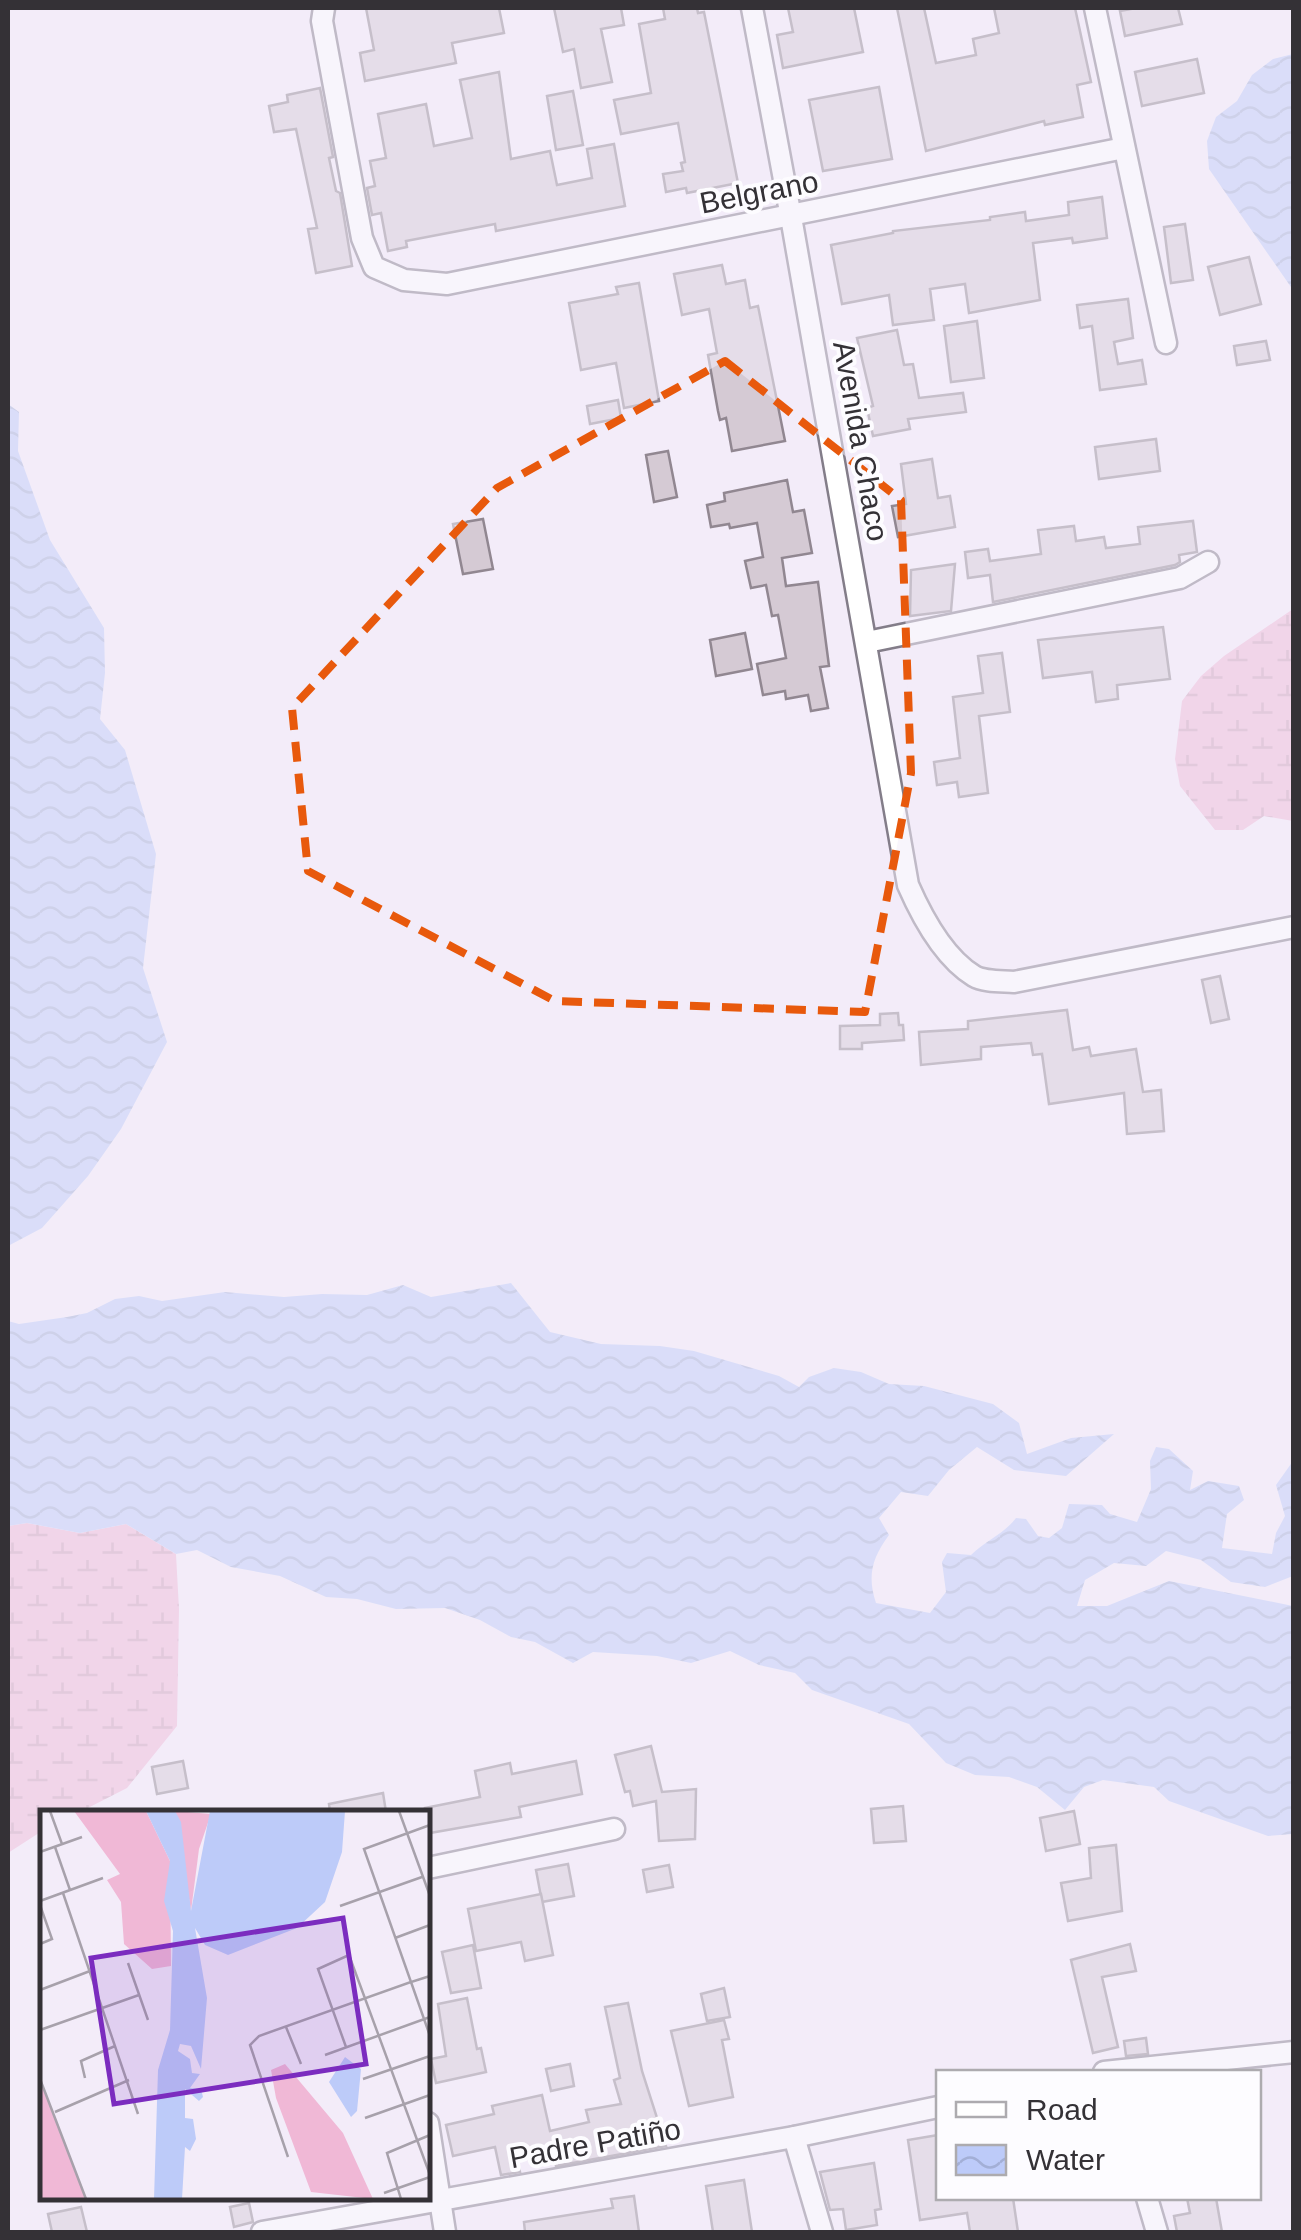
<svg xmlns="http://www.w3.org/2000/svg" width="1301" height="2240" font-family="Arial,sans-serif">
<defs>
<pattern id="wetland-marsh" width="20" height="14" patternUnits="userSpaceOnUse" patternTransform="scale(2.5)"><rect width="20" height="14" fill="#f0b8d6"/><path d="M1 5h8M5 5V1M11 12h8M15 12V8" fill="none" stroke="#ce9fb8"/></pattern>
<pattern id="water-waves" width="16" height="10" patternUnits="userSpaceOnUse" patternTransform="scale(2.5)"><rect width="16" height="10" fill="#bdcbf9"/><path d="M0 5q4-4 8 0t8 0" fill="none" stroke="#a3afd6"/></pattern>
</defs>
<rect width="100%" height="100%" fill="#f3ecf9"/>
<g fill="url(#wetland-marsh)">
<polygon points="1293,609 1293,821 1264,816 1243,830 1215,830 1180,786 1175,759 1182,701 1201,676 1224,656"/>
<polygon points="27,1523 80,1533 126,1524 176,1554 179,1609 177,1726 127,1788 80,1812 42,1812 42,1831 8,1853 8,1526"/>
</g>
<g fill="url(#water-waves)">
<polygon points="1293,54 1294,54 1293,290 1209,169 1207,141 1216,117 1237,101 1252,75 1273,59"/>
<polygon points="8,404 19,412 18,451 50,540 104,628 105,673 100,719 125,750 156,854 143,968 167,1042 121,1129 88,1176 42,1228 8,1246"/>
<path d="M 511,1283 L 550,1332 L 601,1344 L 660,1346 L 694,1351 L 779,1376 L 799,1387 L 809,1377 L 834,1368 L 861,1372 L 889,1384 L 924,1386 L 993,1404 L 1019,1423 L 1027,1454 L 1071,1438 L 1114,1434 L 1066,1476 L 1014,1470 L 977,1447 L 949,1470 L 928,1496 L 901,1492 L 879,1518 L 889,1535 C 872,1558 867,1576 876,1603 L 930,1613 L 946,1592 L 942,1562 L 947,1553 L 971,1555 C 986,1540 1003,1535 1016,1518 L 1026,1519 L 1038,1536 L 1049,1538 L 1062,1528 L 1069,1504 L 1102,1505 L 1110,1514 L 1137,1522 L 1151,1489 L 1150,1461 L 1156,1447 L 1169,1449 L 1193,1471 L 1190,1490 L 1208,1481 L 1239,1486 L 1244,1500 L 1227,1514 L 1222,1548 L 1272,1554 L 1276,1533 L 1285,1516 L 1276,1485 L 1293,1461 L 1293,1576 L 1265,1587 L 1231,1582 L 1201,1560 L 1166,1551 L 1146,1566 L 1114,1563 L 1085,1580 L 1077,1606 L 1107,1606 L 1169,1581 L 1293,1606 L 1293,1834 L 1268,1836 L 1169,1801 L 1154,1787 L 1103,1780 L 1084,1787 L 1065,1810 L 1037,1787 L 1009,1777 L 975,1775 L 946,1763 L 909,1724 L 812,1690 L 795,1673 L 759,1665 L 730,1651 L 691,1663 L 657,1656 L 593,1652 L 573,1663 L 535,1642 L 511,1637 L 480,1620 L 445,1608 L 396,1609 L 357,1599 L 326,1597 L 280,1576 L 231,1567 L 197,1550 L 176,1554 L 126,1524 L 80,1533 L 27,1523 L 8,1526 L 8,1321 L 19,1324 L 67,1317 L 87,1313 L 115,1299 L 139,1296 L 162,1301 L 225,1292 L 284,1297 L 322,1294 L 367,1295 L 403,1285 L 431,1297 Z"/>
</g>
<g fill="#d5cad4" stroke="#918791" stroke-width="2.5">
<polygon points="366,8 499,8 504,33 452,43 456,63 365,81 360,53 374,50"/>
<polygon points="554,8 621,8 624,25 601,29 612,82 581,88 574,49 563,52"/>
<polygon points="663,8 697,8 698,13 704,12 738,183 687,193 686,188 666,192 663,174 683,171 681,163 685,162 678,123 621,134 614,100 651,93 639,24 665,19"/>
<polygon points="788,8 854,8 863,52 783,68 777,35 793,32"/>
<polygon points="897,8 924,8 936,63 976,55 973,39 999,33 994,8 1075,8 1091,82 1077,85 1083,117 1045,125 1044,121 926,151"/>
<polygon points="1136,8 1178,8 1182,24 1125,36 1120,11"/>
<polygon points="1197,59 1204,93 1142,106 1135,72"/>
<polygon points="499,72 511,159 550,151 557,185 592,178 587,149 614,144 625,206 496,231 495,224 406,241 407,247 388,251 381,213 372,215 367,188 375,186 370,161 386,158 378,114 426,104 434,146 472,138 460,80"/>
<polygon points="879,87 892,159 823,171 809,100"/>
<polygon points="320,88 333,157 329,158 336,191 340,193 352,266 316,273 308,229 317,228 296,129 274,132 269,106 288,102 287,95"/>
<polygon points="573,91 583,145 556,150 547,96"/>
<polygon points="1102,197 1107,238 1073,243 1072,238 1033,243 1040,300 969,313 965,284 930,289 934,320 893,325 889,295 842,304 831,245 893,233 893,231 990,220 990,217 1025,212 1026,221 1069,215 1068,202"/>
<polygon points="1185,224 1193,280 1171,283 1164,227"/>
<polygon points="1249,257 1261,304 1220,315 1208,267"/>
<polygon points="722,265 726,284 745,280 750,308 758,306 785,441 732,451 726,418 720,420 718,411 708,355 717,353 709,309 682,315 674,274"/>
<polygon points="639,283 659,401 624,408 616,363 581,370 569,303 618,294 616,287"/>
<polygon points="1128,299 1133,338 1114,342 1118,364 1142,360 1146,384 1100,390 1092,326 1080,328 1077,305"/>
<polygon points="977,321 984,378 951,382 944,326"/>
<polygon points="897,330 904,365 913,364 919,398 963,393 966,412 908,419 910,429 873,436 867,408 873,406 857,338"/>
<polygon points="1266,341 1270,360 1237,365 1234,346"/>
<polygon points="618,400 621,418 590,424 587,406"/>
<polygon points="1156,439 1160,471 1099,479 1095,447"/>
<polygon points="668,451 677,497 654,502 646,455"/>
<polygon points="932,459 938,498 950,496 955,527 898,537 892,506 906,504 901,464"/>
<polygon points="787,480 793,512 804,510 812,553 782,558 786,586 818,582 829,666 820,667 828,708 811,711 808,695 786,699 785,691 763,695 757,664 786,658 778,615 772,616 766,585 751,588 745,561 763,557 757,523 730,528 729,524 711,527 707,505 725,501 724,493"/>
<polygon points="483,519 493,569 463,574 453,524"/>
<polygon points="1193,521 1197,552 1179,555 1180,562 1175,565 993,602 990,575 968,578 965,552 988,549 990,561 1041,554 1038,530 1074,526 1076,541 1104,537 1106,548 1140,544 1138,527"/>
<polygon points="955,564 951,611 910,616 911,570"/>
<polygon points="1163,627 1170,679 1117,685 1118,699 1096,702 1092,672 1043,678 1038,640"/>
<polygon points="745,633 752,669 716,676 710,640"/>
<polygon points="1002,653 1010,712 979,716 988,793 959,797 957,782 937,785 934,762 960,758 953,697 983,693 978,656"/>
<polygon points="1220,976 1229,1019 1211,1023 1202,980"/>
<polygon points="1067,1010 1073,1050 1089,1047 1091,1056 1136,1049 1143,1092 1161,1090 1164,1131 1127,1134 1124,1093 1049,1104 1042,1054 1033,1055 1031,1043 981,1047 981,1059 921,1065 919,1032 968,1029 968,1021"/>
<polygon points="898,1013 899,1025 903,1025 904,1040 862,1043 862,1049 840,1049 840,1026 880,1025 880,1014"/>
<polygon points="651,1746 662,1792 696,1789 695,1839 659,1841 656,1801 633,1806 630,1791 625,1792 615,1755"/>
<polygon points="183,1761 188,1788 157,1794 152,1767"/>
<polygon points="576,1761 582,1794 519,1807 521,1817 430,1833 425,1808 480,1797 475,1771 510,1763 512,1774"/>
<polygon points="383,1793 386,1812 330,1812 329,1804"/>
<polygon points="903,1806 906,1841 874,1843 871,1809"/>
<polygon points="1074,1811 1080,1844 1046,1851 1040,1818"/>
<polygon points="1116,1845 1122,1911 1068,1921 1061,1883 1091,1878 1089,1848"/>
<polygon points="568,1864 574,1896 542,1902 536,1870"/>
<polygon points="669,1865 673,1887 647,1892 643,1870"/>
<polygon points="541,1894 553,1955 525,1961 521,1942 476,1951 468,1909"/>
<polygon points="1130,1944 1136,1971 1102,1977 1118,2047 1093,2053 1071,1960"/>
<polygon points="473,1945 481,1988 451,1993 442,1952"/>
<polygon points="724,1988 730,2017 707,2021 701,1994"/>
<polygon points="467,1998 477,2049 481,2048 486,2072 436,2083 431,2059 446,2056 438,2004"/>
<polygon points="628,2003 642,2071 666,2146 556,2166 552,2149 516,2157 520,2172 501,2175 495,2147 453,2156 446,2125 494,2114 492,2106 542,2095 550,2131 589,2122 586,2110 621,2104 614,2080 620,2078 605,2007"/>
<polygon points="724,2020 729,2039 722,2040 733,2097 689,2106 671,2031"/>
<polygon points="1146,2038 1148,2054 1126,2056 1124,2041"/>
<polygon points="570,2064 574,2086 551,2091 546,2069"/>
<polygon points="938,2135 938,2198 1013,2198 1018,2232 970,2232 967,2213 920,2220 908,2140"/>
<polygon points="874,2163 881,2209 875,2210 877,2225 846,2230 843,2209 830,2210 820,2172"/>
<polygon points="744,2180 752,2232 713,2232 706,2186"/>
<polygon points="634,2196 639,2232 525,2232 524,2222 613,2208 611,2199"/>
<polygon points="1187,2198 1216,2198 1222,2232 1177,2232 1174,2216 1190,2213"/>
<polygon points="249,2203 253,2222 234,2227 230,2207"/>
<polygon points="81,2207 87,2232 52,2232 48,2214"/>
</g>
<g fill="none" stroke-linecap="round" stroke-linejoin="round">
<defs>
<g id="minor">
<polyline points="324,8 322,21 362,238 374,267 404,280 447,284 1124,148"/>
<path d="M 752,8 L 791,217 L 908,885 C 922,917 943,957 974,976 C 984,982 1002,981 1014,982 L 1294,927"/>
<polyline points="1095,8 1166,343"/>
<polyline points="867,642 1180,578 1208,562"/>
<polyline points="428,1868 614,1829"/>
<polyline points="1104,2072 1294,2052"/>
<polyline points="428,2123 445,2232"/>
<polyline points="794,2137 822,2232"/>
<polyline points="1147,2198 1157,2232"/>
<polyline points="262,2232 794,2137 938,2107"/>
</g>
</defs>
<use href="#minor" stroke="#837d89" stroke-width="25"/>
<use href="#minor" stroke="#fff" stroke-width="20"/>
</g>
<path d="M0 0H1301V2240H0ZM 725,361 L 901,500 L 911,773 L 865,1012 L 555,1001 L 308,871 L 292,708 L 497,488 Z" fill="#f3ecf9" fill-opacity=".55" fill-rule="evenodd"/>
<path fill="none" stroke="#e8590c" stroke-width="8" stroke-dasharray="20 12" stroke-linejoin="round" d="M 725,361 L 901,500 L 911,773 L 865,1012 L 555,1001 L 308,871 L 292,708 L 497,488 Z"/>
<g text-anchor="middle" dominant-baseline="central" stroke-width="8" stroke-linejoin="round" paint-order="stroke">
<g font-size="30" fill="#343136" stroke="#fdfcff">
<text transform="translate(759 192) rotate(-11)">Belgrano</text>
<text transform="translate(861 441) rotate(80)">Avenida Chaco</text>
<text transform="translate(595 2143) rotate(-10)">Padre Patiño</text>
</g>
</g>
<g transform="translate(40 1810)">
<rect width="390" height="390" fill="#f3ecf9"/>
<path d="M 0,269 L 46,389 L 0,389 Z" fill="#f0b8d6"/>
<path d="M 34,1 L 106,1 L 130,51 L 131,156 L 112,159 L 84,134 L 81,92 L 67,70 L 80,64 ZM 135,1 L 171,4 L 159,39 L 151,101 ZM 245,254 L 303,323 L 333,389 L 271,382 L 236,288 L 231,260 Z" fill="#f0b8d6"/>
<path d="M 106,1 L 135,1 L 141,12 L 151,101 L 170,1 L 305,1 L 302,42 L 285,92 L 257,118 L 188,145 L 165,135 L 155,118 L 167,188 L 161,259 L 151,236 L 140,234 L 138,241 L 150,249 L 152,263 L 160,264 L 150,278 L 161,279 L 163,287 L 159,291 L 145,279 L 145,308 L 153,309 L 156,329 L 150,341 L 145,337 L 142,389 L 114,389 L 118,260 L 130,220 L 133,121 L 124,91 L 130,51 ZM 305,247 L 321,259 L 317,301 L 311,307 L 289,272 Z" fill="#bdcbf9"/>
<path fill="none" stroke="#a7a1ab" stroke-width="2.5" d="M 10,1 L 22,34M 359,1 L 390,86M 15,37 L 30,80M 0,42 L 42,27M 23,83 L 98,304M 0,91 L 63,68M 0,95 L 12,129 L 0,134M 300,96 L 382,67M 355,128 L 390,115M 88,153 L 108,210M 390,166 L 371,172 L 390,226M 0,180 L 50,161M 246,217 L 261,254M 0,220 L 99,185M 306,237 L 278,159 L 309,145 L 390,365M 285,245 L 390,207M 45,268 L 41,251 L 75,236M 0,269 L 46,389M 323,269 L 390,246M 15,302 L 89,270M 325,308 L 390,285M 248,347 L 210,235 L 219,226 L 371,172 L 324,39 L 390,15M 344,383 L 390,367M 361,389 L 347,343 L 390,325"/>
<path fill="#7b2cbf" fill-opacity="0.15" stroke="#7b2cbf" stroke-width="5" d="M 303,108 L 326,254 L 74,294 L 51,148 Z"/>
<rect width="390" height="390" fill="none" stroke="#343136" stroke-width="5"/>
</g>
<rect width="1301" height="2240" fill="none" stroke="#343136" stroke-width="20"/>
<rect x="936" y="2070" width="325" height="130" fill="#fdfcff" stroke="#adabaf" stroke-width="2.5"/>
<rect x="956" y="2102" width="50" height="15" fill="#ffffff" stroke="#adabaf" stroke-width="2.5"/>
<text x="1026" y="2120" font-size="30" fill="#343136">Road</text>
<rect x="956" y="2145" width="50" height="30" fill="url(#water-waves)" stroke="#adabaf" stroke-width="2.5"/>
<text x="1026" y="2170" font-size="30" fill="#343136">Water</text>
</svg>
